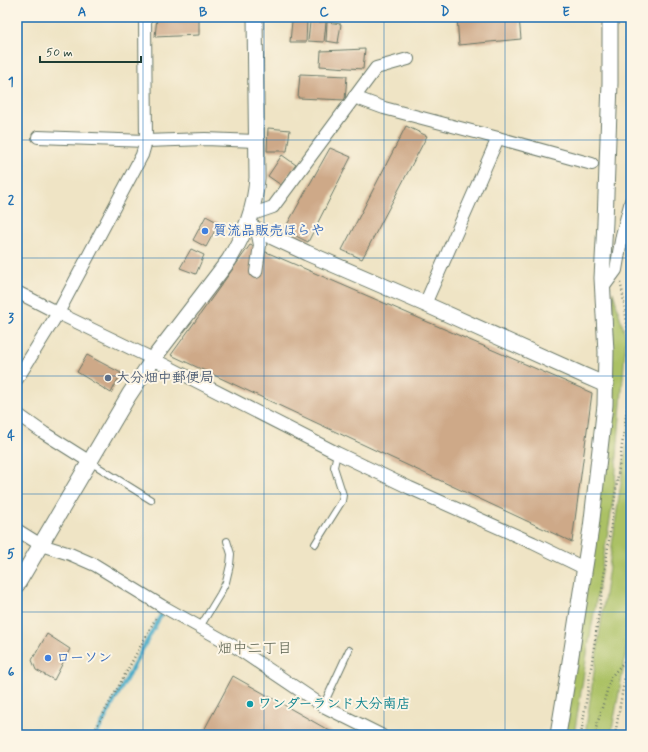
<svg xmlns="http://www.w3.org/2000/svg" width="648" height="752" font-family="Mynerve,'Klee One',sans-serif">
<rect width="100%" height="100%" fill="#fcf5e5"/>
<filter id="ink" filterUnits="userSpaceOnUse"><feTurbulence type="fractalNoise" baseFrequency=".025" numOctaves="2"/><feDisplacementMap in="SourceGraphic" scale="8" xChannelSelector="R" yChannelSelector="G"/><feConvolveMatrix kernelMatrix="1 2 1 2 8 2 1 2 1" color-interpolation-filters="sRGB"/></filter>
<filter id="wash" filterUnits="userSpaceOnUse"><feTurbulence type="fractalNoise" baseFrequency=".012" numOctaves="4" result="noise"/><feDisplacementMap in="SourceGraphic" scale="16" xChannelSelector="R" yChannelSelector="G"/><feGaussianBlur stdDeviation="0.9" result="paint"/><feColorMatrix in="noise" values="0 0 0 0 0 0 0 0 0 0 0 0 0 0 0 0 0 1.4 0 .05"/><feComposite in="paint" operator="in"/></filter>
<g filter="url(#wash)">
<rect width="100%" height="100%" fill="#efe4c5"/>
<g fill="#abc165" stroke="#657f4c">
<polygon points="613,292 626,338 614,496 587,654 574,735 563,735 612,384"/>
<polygon points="631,412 631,610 624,666 611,735 585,735"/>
</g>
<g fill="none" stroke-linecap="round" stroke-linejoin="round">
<polyline stroke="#48acc8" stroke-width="4" points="96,735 162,613"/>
</g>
<g id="blocks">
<g fill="#cea988">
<polygon points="157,17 199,17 199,35 155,37"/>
<polygon points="457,17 519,17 521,39 459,45"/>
<polygon points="292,21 307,21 306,42 290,42"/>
<polygon points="310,22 326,22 324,42 308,41"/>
<polygon points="327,22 341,24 338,43 326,41"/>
<polygon points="365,49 363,69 320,66 321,51"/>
<polygon points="300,74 347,76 345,100 298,98"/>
<polygon points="406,126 427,136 362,259 342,250"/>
<polygon points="268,128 290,130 287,151 267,151"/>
<polygon points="330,148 351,157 308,242 284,230"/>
<polygon points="282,155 296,165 281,185 268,176"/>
<polygon points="206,216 219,223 206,247 193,240"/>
<polygon points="250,245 592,393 572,542 171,355"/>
<polygon points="191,249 204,255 196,274 180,268"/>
<polygon points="87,355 121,373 111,393 77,372"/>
<polygon points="47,634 70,649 54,680 36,670 32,660"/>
<polygon points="233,676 337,735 208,735 203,732"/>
</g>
</g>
</g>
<g filter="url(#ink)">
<use href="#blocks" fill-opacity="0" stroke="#687767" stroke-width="1"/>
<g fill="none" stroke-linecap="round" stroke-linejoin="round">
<defs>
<g id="service">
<polyline points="90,462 151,500"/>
<polyline points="315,544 342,501 343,495 334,467 337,453"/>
<polyline points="200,627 220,594 226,582 230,565 231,554 227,541"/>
<polyline points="323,706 349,650"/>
</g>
<g id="minor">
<polyline points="354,97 384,108 498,138 592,164"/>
<polyline points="38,137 146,141 205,139 256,141"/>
<polyline points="250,215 273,207 376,68 408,59"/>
<polyline points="256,272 260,245 257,230"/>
<polyline points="602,289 616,270 622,235 631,201"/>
<polyline points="17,292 58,313 153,359 337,453 410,488 533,543 584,568"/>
<polyline points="425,304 498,138"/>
<polyline points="17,379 58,313 142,155 146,141 145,17"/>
<polyline points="17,414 44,433 90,462"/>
<polyline points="17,530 41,545 70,554 95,565 162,606 237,648 323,706 381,735"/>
</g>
<g id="tertiary">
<polyline points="247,225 307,253 425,304 583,375 606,385"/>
<path d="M 17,585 L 129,395 L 153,359 L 229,260 C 245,233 255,209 257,178 L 255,17"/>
<polyline points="558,735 566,687 591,528 605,405 606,352 602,278 605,222 610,83 610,17"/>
</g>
</defs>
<use href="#service" stroke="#687767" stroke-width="8"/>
<use href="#minor" stroke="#687767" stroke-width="14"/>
<use href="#tertiary" stroke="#687767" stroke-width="17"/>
<g stroke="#687767" stroke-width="2.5" stroke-dasharray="1 3" stroke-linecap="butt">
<polyline points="620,283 622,289 626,316 631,360"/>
<polyline points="92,735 157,616"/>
<path d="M 581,735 C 599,618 614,500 631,382"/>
<polyline points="594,735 611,677 627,658"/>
<polyline points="615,735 625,676 631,627"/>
</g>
<use href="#service" stroke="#fff" stroke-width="6"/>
<use href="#minor" stroke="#fff" stroke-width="12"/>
<use href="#tertiary" stroke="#fff" stroke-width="15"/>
</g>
</g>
<path fill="none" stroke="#1f6fb2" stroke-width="1" stroke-opacity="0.55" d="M 143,17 L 143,735M 264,17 L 264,735M 384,17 L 384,735M 505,17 L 505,735M 17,140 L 631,140M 17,258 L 631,258M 17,376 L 631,376M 17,494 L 631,494M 17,612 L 631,612"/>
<g fill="#3f7fe0" stroke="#fcf5e5" stroke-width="1.5">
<circle cx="205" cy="231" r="4"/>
<circle cx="48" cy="658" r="4"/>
</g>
<circle fill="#5c6f8a" stroke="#fcf5e5" stroke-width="1.5" cx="108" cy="378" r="4"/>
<circle fill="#0f9aa8" stroke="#fcf5e5" stroke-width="1.5" cx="250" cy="704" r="4"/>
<g text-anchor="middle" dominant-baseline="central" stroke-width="4" stroke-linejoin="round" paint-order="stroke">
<g font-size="14" font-weight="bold" fill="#366cbe" stroke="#fcf5e5" text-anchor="start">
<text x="213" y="231">質流品販売ほらや</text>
<text x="56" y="658">ローソン</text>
</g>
<g font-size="14" font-weight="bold" fill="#4e5e75" stroke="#fcf5e5" text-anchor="start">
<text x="116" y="378">大分畑中郵便局</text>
</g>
<g font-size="14" font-weight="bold" fill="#0d838f" stroke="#fcf5e5" text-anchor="start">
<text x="258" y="704">ワンダーランド大分南店</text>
</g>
<g font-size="15" fill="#5c6351" stroke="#fcf5e5">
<text x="255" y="649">畑中二丁目</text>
</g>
</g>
<rect width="648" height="752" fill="none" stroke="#fcf5e5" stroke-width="44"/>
<path d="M40 56v6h101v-6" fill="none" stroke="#1f3d34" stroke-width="2"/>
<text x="46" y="56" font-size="12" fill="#1f3d34" stroke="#fcf5e5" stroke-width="3" paint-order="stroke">50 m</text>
<rect x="22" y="22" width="604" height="708" fill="none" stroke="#1f6fb2" stroke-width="1.5"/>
<g font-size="13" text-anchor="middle" font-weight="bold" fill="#1f6fb2">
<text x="82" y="16">A</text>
<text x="203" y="16">B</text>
<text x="324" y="16">C</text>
<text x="445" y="16">D</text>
<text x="566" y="16">E</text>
<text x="11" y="86">1</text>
<text x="11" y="204">2</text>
<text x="11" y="322">3</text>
<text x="11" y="440">4</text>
<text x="11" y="558">5</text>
<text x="11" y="676">6</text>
</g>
</svg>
